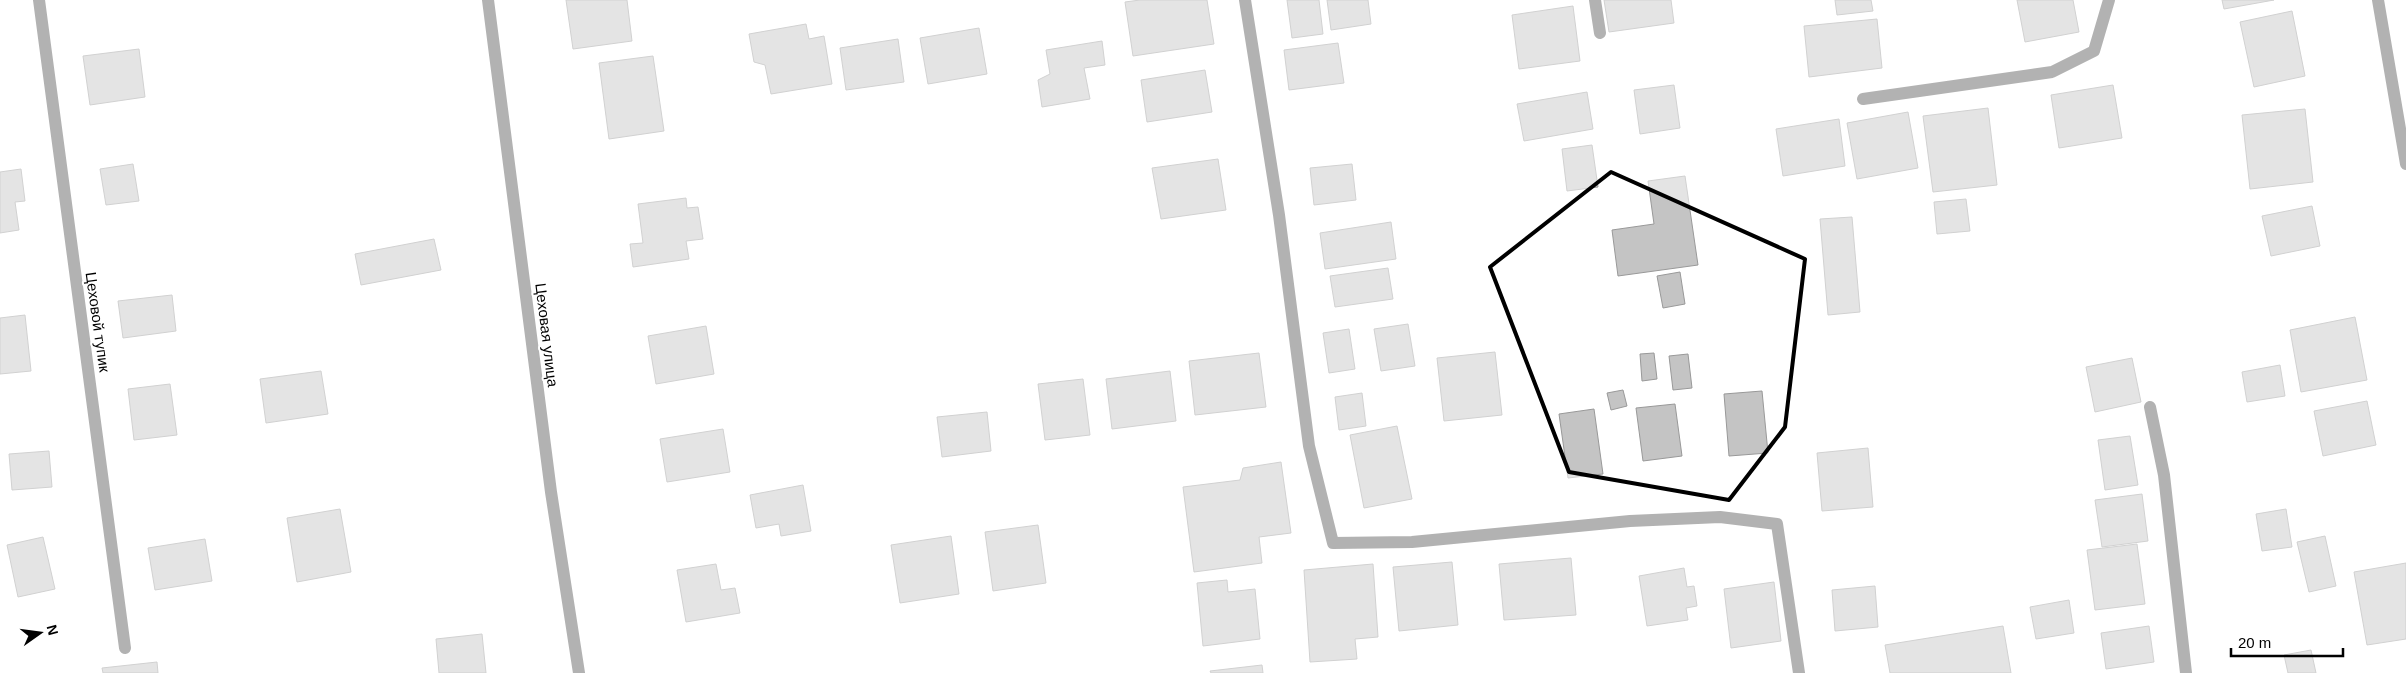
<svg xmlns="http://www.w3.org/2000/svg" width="2406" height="673" font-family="Helvetica,sans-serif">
<rect width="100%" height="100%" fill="#fff"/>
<g fill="#c4c4c4" stroke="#999">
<polygon points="566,0 627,0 632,41 573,49"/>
<polygon points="1140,0 1207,0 1214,44 1133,56 1125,2"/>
<polygon points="1287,0 1319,0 1323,34 1292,38"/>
<polygon points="1327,0 1368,0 1371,24 1331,30"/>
<polygon points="1604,0 1671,0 1674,23 1609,32"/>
<polygon points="1835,0 1871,0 1873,11 1837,15"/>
<polygon points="2017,0 2073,0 2079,32 2025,42"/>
<polygon points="2222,0 2274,0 2224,9"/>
<polygon points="1573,6 1580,61 1519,69 1512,15"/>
<polygon points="2292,11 2305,76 2254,87 2240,22"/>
<polygon points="1877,19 1882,68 1809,77 1804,26"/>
<polygon points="806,24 809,39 824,36 832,84 771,94 765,65 754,62 749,34"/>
<polygon points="979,28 987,74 928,84 920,38"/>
<polygon points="898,39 904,82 846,90 840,48"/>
<polygon points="1102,41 1105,65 1084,68 1090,99 1042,107 1038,80 1050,74 1046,50"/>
<polygon points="1338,43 1344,83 1289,90 1284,50"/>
<polygon points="139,49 145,97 90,105 83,56"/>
<polygon points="653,56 664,131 609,139 599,63"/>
<polygon points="1205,70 1212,112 1147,122 1141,80"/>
<polygon points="1674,85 1680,128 1640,134 1634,90"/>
<polygon points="2113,85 2122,138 2059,148 2051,95"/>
<polygon points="1587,92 1593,129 1524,141 1517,104"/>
<polygon points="1988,108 1997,185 1933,192 1923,116"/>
<polygon points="2305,109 2313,182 2250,189 2242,115"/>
<polygon points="1908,112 1918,168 1857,179 1847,123"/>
<polygon points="1839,119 1845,166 1783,176 1776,129"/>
<polygon points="1592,145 1598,187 1567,191 1562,149"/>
<polygon points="1218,159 1226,210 1161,219 1152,168"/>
<polygon points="133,164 139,201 106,205 100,169"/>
<polygon points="1352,164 1356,200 1314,205 1310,168"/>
<polygon points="21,169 25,201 15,202 19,230 0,233 0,172"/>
<polygon points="1685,176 1698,265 1618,276 1612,230 1654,224 1648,181"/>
<polygon points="686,198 687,208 698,207 703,239 686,241 689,259 633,267 630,244 643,243 638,204"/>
<polygon points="1966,199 1970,231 1937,234 1934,202"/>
<polygon points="2312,206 2320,246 2271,256 2262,216"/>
<polygon points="1852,217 1860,312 1828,315 1820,219"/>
<polygon points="1391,222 1396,259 1325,269 1320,233"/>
<polygon points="434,239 441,270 361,285 355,254"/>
<polygon points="1388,268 1393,299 1335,307 1330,276"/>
<polygon points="1680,272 1685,304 1663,308 1657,276"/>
<polygon points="172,295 176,331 123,338 118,301"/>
<polygon points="25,315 31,371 0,374 0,318"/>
<polygon points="2355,317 2367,380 2301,392 2290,330"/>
<polygon points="1408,324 1415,366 1381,371 1374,329"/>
<polygon points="706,326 714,374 656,384 648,336"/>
<polygon points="1349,329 1355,369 1329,373 1323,333"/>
<polygon points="1495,352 1502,415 1444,421 1437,358"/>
<polygon points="1259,353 1266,407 1195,415 1189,361"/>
<polygon points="1654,353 1657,379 1642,381 1640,354"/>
<polygon points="1688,354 1692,388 1673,390 1669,356"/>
<polygon points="2132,358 2141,402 2095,412 2086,367"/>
<polygon points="2280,365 2285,396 2247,402 2242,372"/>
<polygon points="321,371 328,414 266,423 260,379"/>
<polygon points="1170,371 1176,421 1112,429 1106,379"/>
<polygon points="1083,379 1090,435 1045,440 1038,384"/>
<polygon points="170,384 177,435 134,440 128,389"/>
<polygon points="1623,390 1627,406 1611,410 1607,393"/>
<polygon points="1762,391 1768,453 1729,456 1724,394"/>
<polygon points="1362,393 1366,426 1339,430 1335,397"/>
<polygon points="2367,401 2376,445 2323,456 2314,411"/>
<polygon points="1675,404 1682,456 1643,461 1636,408"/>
<polygon points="1594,409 1603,474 1568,478 1559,414"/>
<polygon points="987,412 991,451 942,457 937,417"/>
<polygon points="1397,426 1412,499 1364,508 1350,435"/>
<polygon points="723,429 730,472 667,482 660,439"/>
<polygon points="2130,436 2138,485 2105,490 2098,440"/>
<polygon points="1868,448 1873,507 1822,511 1817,453"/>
<polygon points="49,451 52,487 12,490 9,454"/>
<polygon points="1281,462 1291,533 1259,537 1262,563 1194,572 1183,487 1240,480 1243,468"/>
<polygon points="803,485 811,531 781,536 779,524 756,528 750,495"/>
<polygon points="2142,494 2148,541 2102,547 2095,500"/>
<polygon points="340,509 351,572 297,582 287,518"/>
<polygon points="2286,509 2292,547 2262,551 2256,514"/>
<polygon points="1038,525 1046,583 993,591 985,532"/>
<polygon points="951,536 959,594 900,603 891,545"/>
<polygon points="2325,536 2336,586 2309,592 2297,542"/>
<polygon points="43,537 55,589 18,597 7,545"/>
<polygon points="205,539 212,581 155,590 148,548"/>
<polygon points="2137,544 2145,604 2095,610 2087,550"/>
<polygon points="1571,558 1576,615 1504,620 1499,564"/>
<polygon points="1452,562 1458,625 1399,631 1393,567"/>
<polygon points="2406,563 2406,639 2367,645 2354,572"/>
<polygon points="716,564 721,590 735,588 740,613 686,622 677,570"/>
<polygon points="1373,564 1378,637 1355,639 1357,659 1310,662 1304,570"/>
<polygon points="1684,568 1687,587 1694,586 1697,606 1686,608 1688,620 1647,626 1639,576"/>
<polygon points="1227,580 1228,592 1255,589 1260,639 1203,646 1197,583"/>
<polygon points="1774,582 1781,641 1731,648 1724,589"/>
<polygon points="1875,586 1878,627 1835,631 1832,590"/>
<polygon points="2069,600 2074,633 2036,639 2030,607"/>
<polygon points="2003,626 2011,673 1890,673 1885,645"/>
<polygon points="2149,626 2154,662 2106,669 2101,633"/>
<polygon points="482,634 486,673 439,673 436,639"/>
<polygon points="2311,650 2316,673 2288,673 2284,655"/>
<polygon points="157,662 158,673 103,673 102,668"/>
<polygon points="1262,665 1263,673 1211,673 1210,671"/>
</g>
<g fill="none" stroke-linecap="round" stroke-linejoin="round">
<g stroke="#555" stroke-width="12">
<polyline points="39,0 125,648"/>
<polyline points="488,0 551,492 579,673"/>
<polyline points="1245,0 1279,215 1309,446 1333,543 1412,542 1630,521 1720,517 1777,524 1799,673"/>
<polyline points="1595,0 1600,33"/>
<polyline points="2378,0 2406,164"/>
<polyline points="1863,99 2052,72 2094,51 2109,0"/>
<polyline points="2150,407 2164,475 2186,673"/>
</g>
</g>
<path d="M0 0H2406V673H0ZM 1611,172 L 1805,259 L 1785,427 L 1729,500 L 1569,472 L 1490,267 Z" fill="#fff" fill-opacity=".55" fill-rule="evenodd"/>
<path fill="none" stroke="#000" stroke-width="4" stroke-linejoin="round" d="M 1611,172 L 1805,259 L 1785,427 L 1729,500 L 1569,472 L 1490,267 Z"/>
<g text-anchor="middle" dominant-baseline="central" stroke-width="4" stroke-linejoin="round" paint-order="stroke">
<g font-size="15" fill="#000" stroke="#fff">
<text transform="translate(98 322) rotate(82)">Цеховой тупик</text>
<text transform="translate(547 335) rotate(83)">Цеховая улица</text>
</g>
</g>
<g transform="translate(40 633) rotate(76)" stroke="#ffffff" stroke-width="4" paint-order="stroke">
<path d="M0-4L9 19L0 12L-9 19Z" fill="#000000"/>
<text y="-8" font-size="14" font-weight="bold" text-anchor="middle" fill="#000000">N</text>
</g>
<path d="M2231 648v8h112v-8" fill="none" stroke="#000000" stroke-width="2.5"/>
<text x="2238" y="648" font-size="15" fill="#000000" stroke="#ffffff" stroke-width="4" paint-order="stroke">20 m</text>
</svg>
